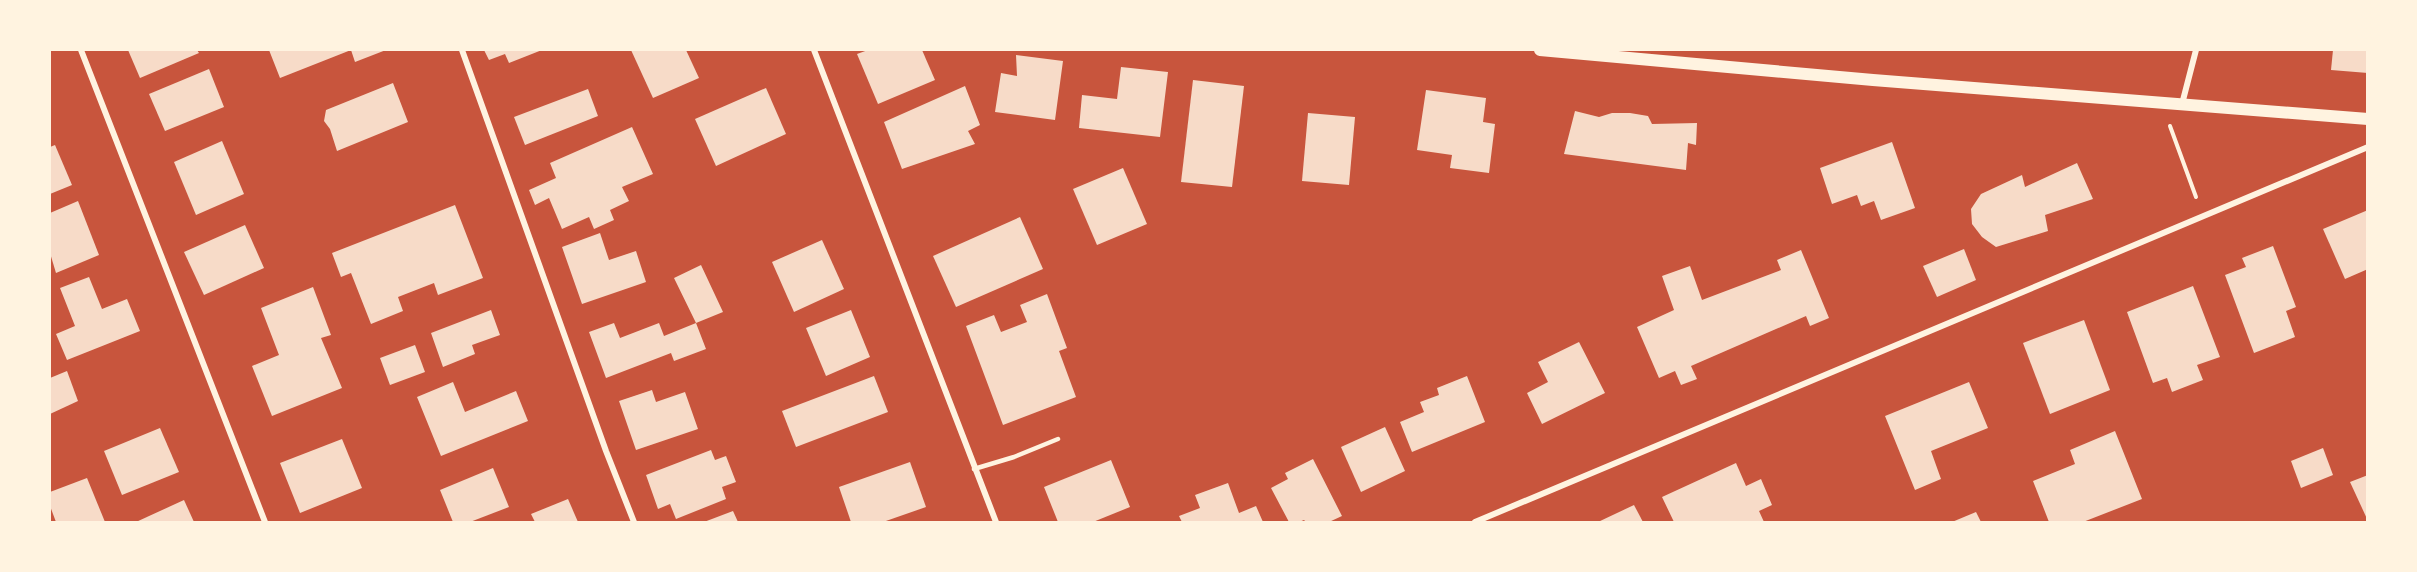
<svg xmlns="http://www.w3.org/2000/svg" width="2417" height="572" font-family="Barlow,sans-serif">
<rect width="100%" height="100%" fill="#c8553d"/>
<g fill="#f7dbc8">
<polygon points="128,50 197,50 199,53 140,78"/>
<polygon points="269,50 386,50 355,62 351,50 280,78"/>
<polygon points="484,50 542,50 509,63 505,54 489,60"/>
<polygon points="631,50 686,50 699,78 653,98"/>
<polygon points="868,50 922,50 935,80 878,104 857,54"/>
<polygon points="2333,50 2368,50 2368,73 2331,70"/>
<polygon points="1016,55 1063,61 1055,120 995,112 1001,73 1017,76"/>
<polygon points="1121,67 1168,72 1160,137 1079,128 1082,95 1117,99"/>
<polygon points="209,69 224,107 165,131 149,94"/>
<polygon points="1193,80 1244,86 1232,187 1181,182"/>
<polygon points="393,83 408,122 337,151 330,129 324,121 326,110"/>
<polygon points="965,86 980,125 968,131 975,144 902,169 884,122"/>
<polygon points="766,88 786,134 716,166 695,119"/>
<polygon points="588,89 598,116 525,145 514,117"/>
<polygon points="1426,90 1486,98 1483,122 1495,124 1489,173 1450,168 1452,155 1417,150"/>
<polygon points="1575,111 1599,117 1612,113 1630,113 1648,116 1652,124 1697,123 1696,145 1688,143 1686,170 1564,154"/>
<polygon points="1308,113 1355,117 1349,185 1302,181"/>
<polygon points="632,127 653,174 622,187 629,201 610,210 614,220 594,229 589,217 562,229 549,198 535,205 529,190 556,178 550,163"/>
<polygon points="222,141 244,194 196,215 174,162"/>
<polygon points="1892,142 1915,208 1881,220 1874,201 1861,206 1857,195 1832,204 1820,168"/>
<polygon points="55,145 72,185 50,194 50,147"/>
<polygon points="2077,163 2093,199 2045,215 2048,231 1996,247 1982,237 1972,224 1971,209 1981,194 2022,175 2025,187"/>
<polygon points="1123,168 1147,224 1097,245 1073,189"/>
<polygon points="78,201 99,255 56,273 50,253 50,213"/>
<polygon points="455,205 483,278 438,295 434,283 398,297 403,311 371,324 351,273 341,277 332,253"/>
<polygon points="2368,210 2368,269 2345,279 2323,229"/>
<polygon points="1020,217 1043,269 956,307 933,256"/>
<polygon points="245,225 264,268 204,295 184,252"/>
<polygon points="600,233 609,260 636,251 646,282 582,304 562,247"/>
<polygon points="822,240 844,289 794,312 772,262"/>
<polygon points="2273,246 2296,307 2286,311 2295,337 2254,353 2225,275 2246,267 2242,258"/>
<polygon points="1964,249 1976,280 1937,297 1923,266"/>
<polygon points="1801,250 1829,318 1810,326 1806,316 1691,366 1697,379 1681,385 1675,371 1659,378 1637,327 1674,310 1662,276 1690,266 1702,300 1781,270 1777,260"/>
<polygon points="701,265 723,312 696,323 706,349 674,361 671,353 606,378 589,332 614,323 620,338 659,323 664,336 696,323 674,278"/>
<polygon points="89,277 102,309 127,299 140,331 67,360 56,334 75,326 60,288"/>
<polygon points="2193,286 2220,357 2197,365 2203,380 2172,392 2167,378 2153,383 2127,312"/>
<polygon points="313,287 331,335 321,338 342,388 272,416 252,366 279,355 261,308"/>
<polygon points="1047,294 1067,348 1059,351 1076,397 1003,425 966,326 994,315 1001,332 1027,322 1020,305"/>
<polygon points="491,310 500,335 472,345 475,354 443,367 431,333"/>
<polygon points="851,310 870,357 826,376 806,328"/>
<polygon points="2084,320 2110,390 2050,414 2023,343"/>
<polygon points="1579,342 1605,393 1542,424 1527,393 1548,382 1538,362"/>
<polygon points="415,345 425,372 390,385 380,358"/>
<polygon points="67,371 78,401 50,414 50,378"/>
<polygon points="874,376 888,412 796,447 782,411"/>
<polygon points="1467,376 1485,422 1412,452 1400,422 1424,412 1420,402 1439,395 1437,388"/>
<polygon points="453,382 465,412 516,391 528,421 441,456 417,397"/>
<polygon points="1969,382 1988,428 1931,451 1941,479 1915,490 1885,416"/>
<polygon points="652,390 656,402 685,392 698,429 636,450 619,401"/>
<polygon points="1385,427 1405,471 1361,492 1341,447"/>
<polygon points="160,428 179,472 122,495 104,451"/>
<polygon points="2115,431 2142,499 2083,522 2049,522 2033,481 2075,464 2070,450"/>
<polygon points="342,439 362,488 300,513 280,463"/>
<polygon points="2323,448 2333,475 2301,488 2291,461"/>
<polygon points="711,450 715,460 726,456 736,482 722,487 726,499 676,519 670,504 658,509 646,475"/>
<polygon points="1313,459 1342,516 1329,522 1306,522 1304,520 1299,522 1289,522 1271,488 1288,479 1285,473"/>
<polygon points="1111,460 1130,507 1093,522 1058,522 1044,487"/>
<polygon points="910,462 926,507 883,522 851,522 839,487"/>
<polygon points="1736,463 1746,486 1761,479 1772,505 1759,511 1764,522 1674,522 1662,497"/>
<polygon points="493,468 509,507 470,522 453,522 440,490"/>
<polygon points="2368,475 2368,521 2350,482"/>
<polygon points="87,478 105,522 56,522 50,506 50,492"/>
<polygon points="1228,483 1239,513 1256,506 1263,522 1182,522 1179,516 1200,508 1195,495"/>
<polygon points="568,499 578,522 535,522 531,514"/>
<polygon points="184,500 194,522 136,522"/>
<polygon points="1634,505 1643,522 1598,522"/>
<polygon points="733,511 738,522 704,522"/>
<polygon points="1976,512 1981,522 1952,522"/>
</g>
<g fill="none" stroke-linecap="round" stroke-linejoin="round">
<polyline stroke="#fff3e0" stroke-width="4" points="2170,126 2196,197"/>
<polyline stroke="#fff3e0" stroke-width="4.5" points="974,469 1014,457 1058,439"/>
<g stroke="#fff3e0" stroke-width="6">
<polyline points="81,50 265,522"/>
<polyline points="462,50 606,451 634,522"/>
<polyline points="814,50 996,522"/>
<polyline points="2182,104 2196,50"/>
<polyline points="1475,522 2368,147"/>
</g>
<polyline stroke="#fff3e0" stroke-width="12" points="1540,50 1873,80 2368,119"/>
</g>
<rect width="2417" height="572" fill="none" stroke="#fff3e0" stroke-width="102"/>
</svg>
